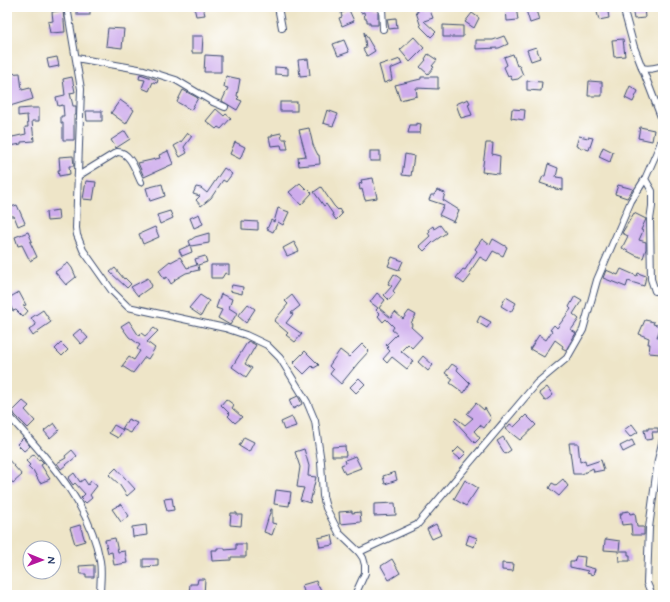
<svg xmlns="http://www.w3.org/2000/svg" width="670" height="602" font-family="Mynerve,sans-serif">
<rect width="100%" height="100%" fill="#fff"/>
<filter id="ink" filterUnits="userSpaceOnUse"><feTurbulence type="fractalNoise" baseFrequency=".025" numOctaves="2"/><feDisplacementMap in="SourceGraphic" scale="8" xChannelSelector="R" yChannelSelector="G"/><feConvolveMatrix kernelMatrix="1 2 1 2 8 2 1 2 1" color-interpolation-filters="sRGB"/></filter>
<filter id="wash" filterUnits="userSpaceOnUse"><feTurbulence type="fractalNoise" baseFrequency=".012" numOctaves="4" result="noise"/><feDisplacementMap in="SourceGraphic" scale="16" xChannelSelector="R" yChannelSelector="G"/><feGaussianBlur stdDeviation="0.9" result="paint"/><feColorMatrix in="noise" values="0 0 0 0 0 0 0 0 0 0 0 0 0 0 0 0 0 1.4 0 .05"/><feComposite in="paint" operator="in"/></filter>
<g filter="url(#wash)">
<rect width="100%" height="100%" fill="#eee5c8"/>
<g id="blocks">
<g fill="#ceacec">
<rect x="77" y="7" width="13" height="8"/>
<polygon points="194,7 203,7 205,15 196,16"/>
<polygon points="360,7 378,9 378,25 370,25 370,22 367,22 367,19 365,19 364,12 361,13"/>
<polygon points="421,7 423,7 424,9 429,8 433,18 424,21 436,32 431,37 421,27 416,12 418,12 417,8"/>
<polygon points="516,7 518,20 507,21 506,8"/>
<polygon points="527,7 535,7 539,20 530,23 526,10 527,10"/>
<polygon points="602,7 619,7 619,9 608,12 609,18 599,20 596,8"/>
<polygon points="644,7 645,18 634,19 632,8"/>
<polygon points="63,10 65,32 50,33 48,22 53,21 52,12"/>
<polygon points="349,10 354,21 342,26 339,18 342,17 341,13"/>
<polygon points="472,13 479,18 474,28 465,22"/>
<polygon points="396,18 397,28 389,29 387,19"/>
<polygon points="443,25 463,26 463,37 443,37"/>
<polygon points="108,28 124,29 122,48 106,46"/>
<polygon points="364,32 375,51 367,56 363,49 366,48"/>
<polygon points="192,36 203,36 202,53 192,53"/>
<polygon points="504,36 508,44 499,48 476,49 476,40 493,40"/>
<polygon points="414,37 424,48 410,62 400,50"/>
<polygon points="623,39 625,56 614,57 612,40"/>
<polygon points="344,40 349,52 338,56 333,44"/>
<polygon points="536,47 540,58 531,61 527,50"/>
<polygon points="428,54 437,60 432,66 434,67 428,74 420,67 426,60 425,59"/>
<polygon points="513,54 517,66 519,65 523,75 518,79 512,80 510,75 508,76 504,67 507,65 504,57"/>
<polygon points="205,55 221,56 221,72 204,72"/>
<polygon points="57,57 59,66 49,68 47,59"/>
<polygon points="308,59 310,75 300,76 298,60"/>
<polygon points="400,59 402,64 390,69 392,80 384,83 379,65 388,62 389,63"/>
<polygon points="275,67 288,68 288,75 275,74"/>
<polygon points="20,73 22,90 30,88 33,99 10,106 9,101 7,102 7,74"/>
<polygon points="140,74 158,80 157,83 153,82 149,91 142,88 145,80 139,79"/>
<polygon points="226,76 240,79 237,96 239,97 237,99 242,101 237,110 222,101 228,88 224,87"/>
<polygon points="72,77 75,92 70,93 73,106 76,106 76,115 74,115 74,140 63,140 63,123 61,123 61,116 64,116 63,105 58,106 56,97 65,95 63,79"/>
<polygon points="421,77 438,77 438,89 416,88 417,96 400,100 395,85 421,79"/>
<polygon points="527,81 542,82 541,91 527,90"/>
<polygon points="589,81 602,82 602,96 588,96"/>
<polygon points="630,86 638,91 633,102 625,98"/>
<polygon points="183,90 198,98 191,110 177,102"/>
<polygon points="468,99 470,103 468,104 472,115 461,118 456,104"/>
<polygon points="120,100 134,110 126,124 111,113"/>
<rect x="280" y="102" width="17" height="9"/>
<polygon points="31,108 39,108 39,121 32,121 34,141 21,142 21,144 10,146 8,138 26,134 25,127 28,127 27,115 18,116 18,109"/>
<polygon points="216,109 224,116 226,114 231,118 221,129 218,127 216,129 206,121"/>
<polygon points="512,109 525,110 524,120 511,118"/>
<polygon points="327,110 338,114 333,126 323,123"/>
<polygon points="86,111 102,111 102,121 87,121"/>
<polygon points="416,123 421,124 420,133 408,133 410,125 416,125"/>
<polygon points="640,127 654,130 652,141 638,138"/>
<polygon points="309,128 313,145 318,155 319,155 320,164 299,166 298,157 306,156 299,130"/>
<polygon points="125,131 130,139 116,148 111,140"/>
<polygon points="188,133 192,136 184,147 187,153 180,157 174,146 181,142"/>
<polygon points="281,133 282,139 286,139 288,149 282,149 281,145 271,146 269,137 272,137 272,135"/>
<polygon points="579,136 588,138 588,137 593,138 589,150 576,146"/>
<polygon points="235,142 245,147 240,159 230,154"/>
<polygon points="486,143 493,143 492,154 500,156 499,174 482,172"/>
<polygon points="603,147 613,152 610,162 599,157"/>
<polygon points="168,151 173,164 144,177 138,163 160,158 159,155"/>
<rect x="370" y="151" width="10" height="10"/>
<polygon points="405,154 414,156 411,176 402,175"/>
<polygon points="73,156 74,166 69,166 70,174 59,176 58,170 60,170 59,157"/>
<polygon points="548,164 558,168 556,177 563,178 563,190 555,189 555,188 540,183 543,176 545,176"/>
<polygon points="224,168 232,174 226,182 223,180 211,198 201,206 196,200 200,196 193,194 196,187 201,188 207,193"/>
<polygon points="373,178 377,198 365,200 362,189 360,190 359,184 362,183 361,180"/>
<polygon points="86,181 96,182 93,200 83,199"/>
<polygon points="300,183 306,189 307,188 312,193 301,205 289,192"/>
<polygon points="162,184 165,196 150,201 146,188"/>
<polygon points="618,185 633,189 627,198 615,194"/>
<polygon points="321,187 334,206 338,210 339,209 342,214 336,220 332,214 333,214 326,204 324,206 314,192"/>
<polygon points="437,190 445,193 443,200 459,210 454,222 439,215 444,205 429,200 431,195 434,195"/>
<polygon points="17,205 25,223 18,226 14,216 11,216 8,208"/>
<polygon points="278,208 289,212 283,225 278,222 273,232 267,229 271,220 274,222"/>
<polygon points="58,210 59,220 47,221 46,212"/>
<polygon points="170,211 173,218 160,224 157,215"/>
<polygon points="634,213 646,219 641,230 643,231 639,240 646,242 646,249 643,258 635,255 622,248 628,236 622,233"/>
<polygon points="199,214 203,224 194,228 190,218"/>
<polygon points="242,221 258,222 258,230 242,229"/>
<polygon points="440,225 446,233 433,242 424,251 419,246 430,236 428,233 430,231 429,229 433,226 434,229"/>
<polygon points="155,227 159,237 143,244 139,234"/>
<polygon points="28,232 32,241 30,242 37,257 30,261 22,245 18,246 15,237"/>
<polygon points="209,233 209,243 191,246 189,241 195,237"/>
<polygon points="482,239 490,245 493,239 507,247 503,256 493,251 487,261 480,257 469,273 471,275 464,284 456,278 463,269 465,270 477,251 475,249"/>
<polygon points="294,242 299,251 287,256 283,248"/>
<polygon points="190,245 192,252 182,256 179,250"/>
<polygon points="205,256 207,262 198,265 199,270 186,273 174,280 175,281 171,284 167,277 164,279 159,270 170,261 171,262 180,257 187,268 197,265 195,259"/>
<polygon points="392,257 403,261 399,270 388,266"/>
<polygon points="68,263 72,268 76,277 66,285 55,272"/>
<polygon points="211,265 229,265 229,275 225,273 222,278 211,278"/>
<polygon points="115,268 124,279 125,278 131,284 127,288 110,272"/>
<polygon points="621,269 637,276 638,273 646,276 644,286 628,281 626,287 603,278 606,270 618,275"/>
<polygon points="394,274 401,279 393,291 395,293 389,300 384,295 392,286 388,284"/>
<polygon points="148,278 152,286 138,296 131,287"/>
<polygon points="232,285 243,287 242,294 230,291"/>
<polygon points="19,292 26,305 23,306 28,311 23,317 16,310 13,311 7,299"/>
<polygon points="377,293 385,300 379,308 391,318 395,312 403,319 409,311 416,315 411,323 412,325 411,327 422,337 412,348 408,344 401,351 413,361 407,369 392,357 387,363 383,359 390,351 387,348 388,347 386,345 397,334 392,330 394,327 386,319 383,322 378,316 380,314 376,310 378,308 370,302"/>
<polygon points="221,294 232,299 229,308 237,313 230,325 218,318 222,310 216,308"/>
<polygon points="200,295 209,301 201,316 189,308"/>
<polygon points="292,295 300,306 291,313 293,314 286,323 302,334 295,342 286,335 288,333 274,321 288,304 285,301"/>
<polygon points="575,296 582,300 573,314 579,319 571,330 576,333 566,350 562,348 563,346 555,340 544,357 530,349 539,335 546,340 552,331 550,330 554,325 557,328 571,309 569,307"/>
<polygon points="506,297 516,303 511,312 501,306"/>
<polygon points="248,304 255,309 246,323 238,316"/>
<polygon points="43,310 51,322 38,331 38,332 33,336 29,330 36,325 31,318"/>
<polygon points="480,316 491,322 487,328 477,322"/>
<polygon points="645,320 654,322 653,324 661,326 657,337 661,337 660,354 649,353 650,344 648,344 649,338 639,334"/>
<polygon points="129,321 139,336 141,333 145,336 154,328 158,331 147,342 155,348 148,359 145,357 133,373 122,366 129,357 134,360 140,351 137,349 140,345 129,337 121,326"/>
<polygon points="80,329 88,338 81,344 73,335"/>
<polygon points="248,341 256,345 245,364 252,368 246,377 232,367"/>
<polygon points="61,343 68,350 62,356 55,349"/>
<polygon points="362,344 369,351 358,363 341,384 330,374 333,370 329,366 340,350 349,357"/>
<polygon points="305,351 319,365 314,368 312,366 304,374 293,363"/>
<polygon points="423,356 433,365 428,371 418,362"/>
<polygon points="452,364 458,368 457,370 470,383 464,393 450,383 453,379 445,373"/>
<polygon points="359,378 365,384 356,393 350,387"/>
<polygon points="547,387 553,395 545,401 539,393"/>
<polygon points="298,396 302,404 293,409 289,400"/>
<polygon points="226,399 234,405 232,408 242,417 235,423 228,416 230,414 221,405"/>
<polygon points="23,401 29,406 25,410 35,421 28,428 15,415 13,411"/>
<polygon points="476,403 484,410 485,408 491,418 484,428 480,425 474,431 480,438 475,443 454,420 456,418 465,425 473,418 467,414"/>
<polygon points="526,415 536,425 520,440 506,429 510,424 514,427"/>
<polygon points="292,417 296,426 284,430 281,422"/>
<polygon points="128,419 137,423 131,433 122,429"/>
<polygon points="54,423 59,430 50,438 44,431"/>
<polygon points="632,424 638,432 630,437 624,430"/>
<polygon points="114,425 123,430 118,438 109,433"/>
<polygon points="648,428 658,428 658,432 652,432 653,439 646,440 644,430 648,430"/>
<polygon points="244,437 254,442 249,452 239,446"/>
<polygon points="503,437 511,450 505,454 497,441"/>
<polygon points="23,438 30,446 24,451 17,444"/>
<polygon points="632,440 635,446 623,452 620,446"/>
<polygon points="569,443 578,443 580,462 585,460 586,465 601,460 604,470 594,472 593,468 582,474 573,474"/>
<polygon points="345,446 346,456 332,456 332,447"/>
<polygon points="459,447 466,453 460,459 453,453"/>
<polygon points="304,449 309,466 308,476 316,477 310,503 300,500 304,488 297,487 300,467 295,452"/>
<polygon points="72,450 77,456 61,469 57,463 66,458 65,456"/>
<polygon points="34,454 38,460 40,459 44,463 41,465 50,479 40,483 33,470 32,471 28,467 30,465 26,461"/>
<polygon points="355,456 361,468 345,474 341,465 346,463 345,460"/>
<polygon points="7,458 22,475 13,483 7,476"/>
<polygon points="116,468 135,489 127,496 119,484 109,475"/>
<polygon points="395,472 397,480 385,484 383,476"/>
<polygon points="74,473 80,482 84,479 88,485 91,481 97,486 90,495 92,498 86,503 81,498 85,494 75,483 73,485 68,478"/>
<polygon points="563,479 568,486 559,496 549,488 552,483 556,485"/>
<polygon points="465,480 478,488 466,506 454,499"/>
<polygon points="276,490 291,492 289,506 274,504"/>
<polygon points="172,498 174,510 167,511 164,499"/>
<polygon points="395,503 396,515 374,516 374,504"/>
<polygon points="121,504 129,516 121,522 112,509"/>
<polygon points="271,509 272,509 272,523 276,524 272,535 264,532"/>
<polygon points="352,511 352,513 360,512 361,522 340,524 339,512"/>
<polygon points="629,511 630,514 635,513 637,527 644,527 644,535 632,535 631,524 622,525 620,514 622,514 622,512"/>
<polygon points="231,513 237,513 237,515 242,515 241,526 230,525"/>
<polygon points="436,524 441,535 432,539 427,529"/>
<polygon points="80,525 85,541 75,544 70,528"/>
<polygon points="146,525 147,535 133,537 132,527"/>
<polygon points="332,535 334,545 320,547 318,538"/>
<polygon points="469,535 477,538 474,547 466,544"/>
<polygon points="115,538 118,552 125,551 127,563 114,565 112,552 108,553 105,540"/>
<polygon points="606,539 620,541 619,551 628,551 628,555 630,555 630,561 619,561 618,551 604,550 605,541"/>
<polygon points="236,544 246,544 246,557 231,557 231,560 212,561 211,550 217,550 217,548 225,548 225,550 236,549"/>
<polygon points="576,556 585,557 584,566 595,569 593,575 587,573 588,571 570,567 570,562 574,562"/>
<polygon points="143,559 158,559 158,566 143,567"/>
<polygon points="392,559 400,573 389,580 381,566"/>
<polygon points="502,563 514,564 513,571 502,570"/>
<polygon points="94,565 94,577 86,577 86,574 80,574 79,566"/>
<polygon points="198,579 205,579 204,595 189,594 190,584 197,584"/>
<polygon points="316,581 318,586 319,586 322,593 314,595 305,595 302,585"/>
</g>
</g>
</g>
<g filter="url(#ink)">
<use href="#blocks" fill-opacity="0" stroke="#3b4a6e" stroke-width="1"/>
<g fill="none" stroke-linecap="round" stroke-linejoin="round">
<defs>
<g id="minor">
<polyline points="67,7 81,89 76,228 77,235 83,250 112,291 128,307 225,328 246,335 267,345 280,358 307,402 315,421 321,462 323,496 326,508 339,533 359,552 363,558 365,565 365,573 355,595"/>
<polyline points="278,7 282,28"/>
<polyline points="382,7 383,29"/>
<polyline points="623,7 634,47 661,117 663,128"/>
<polyline points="76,58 144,70 176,80 213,102 225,107"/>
<path d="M 642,68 C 650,70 655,68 663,66"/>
<polyline points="663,136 659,147 645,179 652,191 652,206 650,220 651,279 655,291 663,290"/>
<path d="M 78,176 L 117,152 C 130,151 136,172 141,182"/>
<path d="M 7,410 L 11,418 C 48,460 90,503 100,561 C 102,572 100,584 100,595"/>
<polyline points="359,552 417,525 537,383 567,358 583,330 597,280 631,201 645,179"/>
<polyline points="652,595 647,583 649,528 658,460 663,439 663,397"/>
</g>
</defs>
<use href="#minor" stroke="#3b4a6e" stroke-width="8"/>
<use href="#minor" stroke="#fff" stroke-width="6"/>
</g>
</g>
<rect width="670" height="602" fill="none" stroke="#fff" stroke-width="24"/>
<g transform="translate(42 560) rotate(91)"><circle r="19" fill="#ffffff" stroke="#a4acbf"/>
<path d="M0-3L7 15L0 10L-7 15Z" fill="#b5179e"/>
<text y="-6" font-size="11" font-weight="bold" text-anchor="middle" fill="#1b2f5e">N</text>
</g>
</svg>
